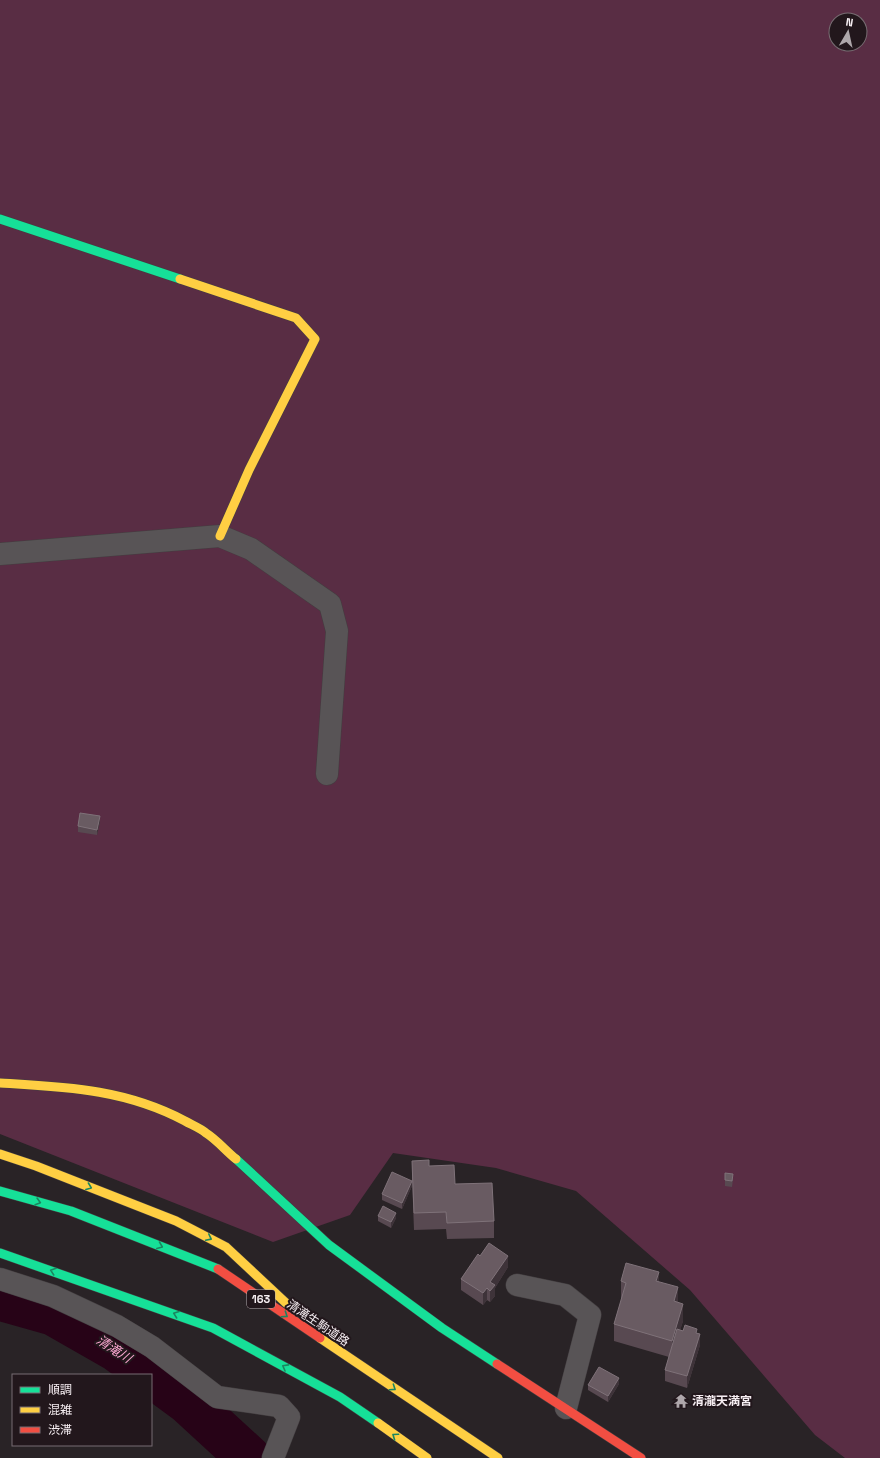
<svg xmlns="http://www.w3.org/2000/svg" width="880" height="1458" font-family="'Space Grotesk','Noto Sans JP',sans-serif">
<rect width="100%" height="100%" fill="#292326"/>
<path fill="#592d44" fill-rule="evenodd" d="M 0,0 L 880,0 L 880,1458 L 845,1458 L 815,1435 L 690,1290 L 576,1191 L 496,1168 L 393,1153 L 350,1215 L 273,1242 L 0,1134 ZM 836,20 L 860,20 L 860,44 L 836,44 Z"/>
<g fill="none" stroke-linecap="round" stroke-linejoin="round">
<polyline stroke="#270317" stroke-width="45" points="0,1298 53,1313 116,1349 188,1402 249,1458"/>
<defs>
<g id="street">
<polyline points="0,554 220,536 251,549 330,604 337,631 327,774"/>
<polyline points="0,1279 53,1296 117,1326 152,1347 217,1397 279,1406 289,1417 273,1458"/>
<polyline points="517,1285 565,1295 590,1315 566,1408"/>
</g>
<g id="fast">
<polyline points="0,219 180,279"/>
<polyline points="236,1159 329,1245 442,1328 497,1364"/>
<polyline points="0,1191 71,1211 218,1269"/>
<polyline points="0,1253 213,1328 340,1397 378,1423"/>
</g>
<g id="slow">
<polyline points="180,279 296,318 315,339 249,470 220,536"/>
<path d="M 0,1083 C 66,1087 125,1089 185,1121 C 192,1125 200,1128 206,1133 C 217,1140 226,1151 236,1159"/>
<polyline points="0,1154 36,1166 176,1221 226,1247 286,1303"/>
<polyline points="320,1338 498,1458"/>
<polyline points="378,1423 427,1458"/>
</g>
<g id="jam">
<polyline points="218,1269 320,1338"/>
<polyline points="497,1364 641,1458"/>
</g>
</defs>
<use href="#street" stroke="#433e40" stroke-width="23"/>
<use href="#fast" stroke="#433e40" stroke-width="10"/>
<use href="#slow" stroke="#433e40" stroke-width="10"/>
<use href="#jam" stroke="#433e40" stroke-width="10"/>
<use href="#street" stroke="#585456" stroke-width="22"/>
<use href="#fast" stroke="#16e098" stroke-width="9"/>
<use href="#slow" stroke="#ffcf43" stroke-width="9"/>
<use href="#jam" stroke="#f24e42" stroke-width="9"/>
</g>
<g fill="#584951">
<polygon points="100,822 97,835 78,832 78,826"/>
<polygon points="412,1161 429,1166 455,1184 494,1221 494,1238 447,1239 446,1229 414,1230 412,1178"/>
<polygon points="725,1173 733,1179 732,1187 725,1186"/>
<polygon points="412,1186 402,1209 382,1200 382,1194"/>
<polygon points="378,1216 396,1218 391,1228 378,1221"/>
<polygon points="480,1256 508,1267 495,1288 495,1296 490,1302 487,1300 483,1305 461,1290 461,1279"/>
<polygon points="621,1281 659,1282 678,1303 683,1321 680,1330 697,1333 700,1345 687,1388 665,1381 665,1370 669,1357 614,1341 614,1324 622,1298 621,1298"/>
<polygon points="619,1384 608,1402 588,1390 588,1385"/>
</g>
<g fill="#3e3339">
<polygon points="100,816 100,822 97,835 97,830"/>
<polygon points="412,1181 412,1186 402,1209 402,1203"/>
<polygon points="396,1213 396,1218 391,1228 391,1222"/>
<polygon points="508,1256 508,1267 495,1288 495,1296 490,1302 490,1282"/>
<polygon points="659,1272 659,1289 656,1281"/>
<polygon points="678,1287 678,1304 674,1301"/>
<polygon points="487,1288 487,1300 483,1305 483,1293"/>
<polygon points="683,1304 683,1321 672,1358 672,1341"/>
<polygon points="700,1334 700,1345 687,1388 687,1376"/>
<polygon points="619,1378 619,1384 608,1402 608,1396"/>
</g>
<g fill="#695b62" stroke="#7f7279">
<polygon points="80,813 100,816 97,830 78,826"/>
<polygon points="429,1160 429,1166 454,1165 455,1184 492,1183 494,1221 447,1223 446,1212 414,1213 412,1161"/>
<polygon points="392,1172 412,1181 402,1203 382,1194"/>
<polygon points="725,1173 733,1174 732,1181 725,1180"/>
<polygon points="383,1206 396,1213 391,1222 378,1216"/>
<polygon points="489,1243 508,1256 490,1282 495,1285 490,1291 487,1288 483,1293 461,1279 478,1254 480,1256"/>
<polygon points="626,1263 659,1272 656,1281 678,1287 674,1301 683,1304 672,1341 614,1324 626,1283 621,1281"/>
<polygon points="685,1325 697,1329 696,1333 700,1334 687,1376 665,1370 677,1329 683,1331"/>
<polygon points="599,1367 619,1378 608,1396 588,1385"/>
</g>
<defs><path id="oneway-chevron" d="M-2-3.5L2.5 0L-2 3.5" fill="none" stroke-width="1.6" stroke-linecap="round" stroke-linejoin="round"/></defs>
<g stroke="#1b8660">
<use href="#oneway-chevron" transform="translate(89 1187) rotate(21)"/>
<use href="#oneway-chevron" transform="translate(38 1202) rotate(16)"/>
<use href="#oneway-chevron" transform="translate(209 1238) rotate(27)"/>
<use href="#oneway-chevron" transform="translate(160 1246) rotate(22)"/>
<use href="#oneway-chevron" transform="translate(53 1271) rotate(-161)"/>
<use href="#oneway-chevron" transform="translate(176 1314) rotate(-160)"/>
<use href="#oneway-chevron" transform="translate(285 1315) rotate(34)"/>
<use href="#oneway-chevron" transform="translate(285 1367) rotate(-151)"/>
<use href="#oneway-chevron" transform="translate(393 1388) rotate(34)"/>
<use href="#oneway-chevron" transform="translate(395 1436) rotate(-145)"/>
</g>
<defs>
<symbol id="temple-bare" viewBox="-9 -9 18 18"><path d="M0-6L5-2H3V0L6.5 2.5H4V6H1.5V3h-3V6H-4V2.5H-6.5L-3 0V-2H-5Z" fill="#aea7ab" stroke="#22171c" stroke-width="2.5" paint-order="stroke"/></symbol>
</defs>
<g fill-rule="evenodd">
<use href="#temple-bare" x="671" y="1391" width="20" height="20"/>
</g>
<g text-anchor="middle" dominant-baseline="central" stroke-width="4" stroke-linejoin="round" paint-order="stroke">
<rect fill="#22171c" stroke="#b6aeb2" stroke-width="1" x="247" y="1290" width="28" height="18" rx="3"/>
<g font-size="11" font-weight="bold" fill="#f6eef2">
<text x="261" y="1299">163</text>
</g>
<g font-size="12" fill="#f6eef2" stroke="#22171c">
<text transform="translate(318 1323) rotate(34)">清滝生駒道路</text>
</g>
<g font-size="12" font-weight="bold" fill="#f6eef2" stroke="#22171c" text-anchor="start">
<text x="692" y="1401">清瀧天満宮</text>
</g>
<g font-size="13" font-style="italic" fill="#faa7d0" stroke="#22171c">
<text transform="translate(114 1349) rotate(33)">清滝川</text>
</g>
</g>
<rect x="12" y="1374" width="140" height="72" fill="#22171c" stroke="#776d72"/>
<rect x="20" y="1387" width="20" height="6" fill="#16e098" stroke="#776d72"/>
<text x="48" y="1394" font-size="12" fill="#f6eef2">順調</text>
<rect x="20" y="1407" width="20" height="6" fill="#ffcf43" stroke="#776d72"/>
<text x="48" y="1414" font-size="12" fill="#f6eef2">混雑</text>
<rect x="20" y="1427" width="20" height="6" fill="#f24e42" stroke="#776d72"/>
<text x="48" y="1434" font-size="12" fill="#f6eef2">渋滞</text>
<g transform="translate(848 32) rotate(9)"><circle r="19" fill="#22171c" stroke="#776d72"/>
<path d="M0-3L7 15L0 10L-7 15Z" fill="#aea7ab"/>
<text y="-6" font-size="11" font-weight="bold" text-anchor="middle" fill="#f6eef2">N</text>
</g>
</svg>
